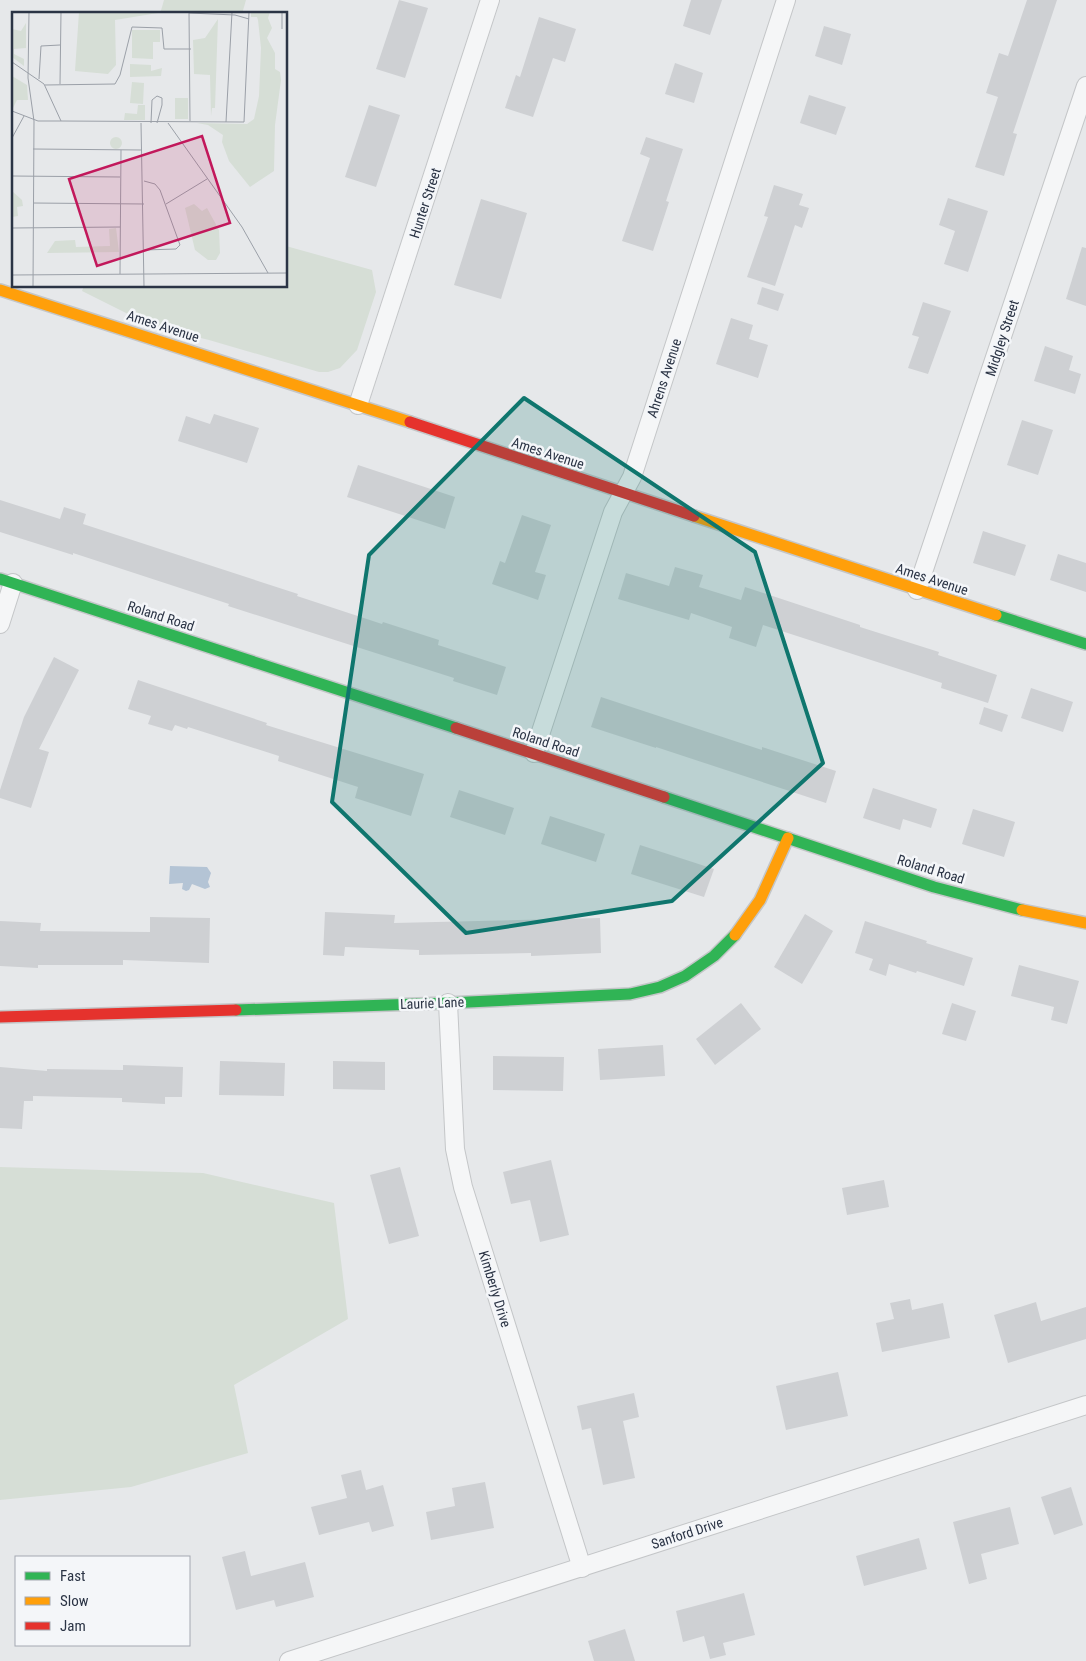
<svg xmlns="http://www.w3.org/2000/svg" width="1086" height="1661" font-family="'Roboto Condensed',sans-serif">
<rect width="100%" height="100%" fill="#e6e8ea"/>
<g fill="#d6ded6">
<polygon points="164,0 246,0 242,14 160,14"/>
<polygon points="286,246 372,270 376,292 357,350 340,368 328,372 319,372 209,340 152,326 82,291 84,286 286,286"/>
<polygon points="0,1167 203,1173 334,1203 348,1319 234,1385 248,1453 131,1487 0,1500"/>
</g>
<polygon fill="#b4c4d5" points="170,866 207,867 211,873 208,882 210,887 205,889 192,884 189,890 186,891 182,889 183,883 169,884"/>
<g fill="#ced0d3">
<polygon points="399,0 428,8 405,78 376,69"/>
<polygon points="691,0 722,0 710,35 683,26"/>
<polygon points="1027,0 1057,0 1013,133 1017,134 1004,176 975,167 998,97 986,93 999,53 1008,56"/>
<polygon points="539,17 576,29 565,62 553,58 533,117 505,108 516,75 520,77"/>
<polygon points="824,26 851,34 842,65 815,56"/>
<polygon points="675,63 703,73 694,103 665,94"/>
<polygon points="809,95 846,107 836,135 800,123"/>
<polygon points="369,105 400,115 376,187 345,177"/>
<polygon points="646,137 683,149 666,201 669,202 653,251 622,241 650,158 640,154"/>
<polygon points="774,185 803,194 799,205 809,208 802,228 795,225 775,286 747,277 768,217 764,216"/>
<polygon points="948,198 988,211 968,272 944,264 955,231 939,225"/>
<polygon points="481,199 527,213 501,299 454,285"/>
<polygon points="1082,247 1086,248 1086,306 1066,299"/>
<polygon points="762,287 784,294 778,311 757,304"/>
<polygon points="923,302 951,311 928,374 908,368 919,337 912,335"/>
<polygon points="731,318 753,325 749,339 768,345 758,378 716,364"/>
<polygon points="1045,346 1073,356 1069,370 1081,374 1075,394 1034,381"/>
<polygon points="214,414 259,428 247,463 178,441 186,416 210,424"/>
<polygon points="1022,420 1053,430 1038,475 1007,465"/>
<polygon points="358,465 455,497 445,529 347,497"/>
<polygon points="0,500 60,519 64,507 86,514 83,524 298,594 297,596 382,624 383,622 439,640 438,645 506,667 497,695 453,681 454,678 228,606 229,604 73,553 73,555 0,532"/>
<polygon points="522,515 551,525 535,572 546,575 538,600 492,584 500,561 505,563"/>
<polygon points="983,531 1026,545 1015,576 973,563"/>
<polygon points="1058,554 1086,563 1086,592 1050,580"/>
<polygon points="675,567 703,575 699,587 741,600 745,587 860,625 860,627 939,652 938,655 997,675 988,703 941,688 942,683 763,625 756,647 729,638 732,627 691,613 689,620 618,599 626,573 669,586"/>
<polygon points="54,657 79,670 39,749 49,752 31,808 0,798 0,790 24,717"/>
<polygon points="138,680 267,723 266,725 424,774 411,816 355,798 358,787 278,761 279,756 188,727 187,729 175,725 172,731 148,724 151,716 128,709"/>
<polygon points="1031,688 1073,702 1063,732 1021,718"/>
<polygon points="601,697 762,750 762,747 836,771 826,803 656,747 656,748 591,727"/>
<polygon points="984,707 1008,715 1002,732 979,724"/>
<polygon points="873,788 937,809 931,828 903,819 900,830 863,818"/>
<polygon points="459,790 514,808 505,835 450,817"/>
<polygon points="973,809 1015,822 1004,857 962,844"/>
<polygon points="550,816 605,834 596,862 541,844"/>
<polygon points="640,845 714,869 704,897 631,874"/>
<polygon points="325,912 395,915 394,923 600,918 601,953 531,956 531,953 419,955 419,950 345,947 344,956 323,955"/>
<polygon points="805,914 833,931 802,984 774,967"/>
<polygon points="150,917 210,918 209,963 123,960 123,965 38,965 38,968 0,966 0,921 41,923 40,931 150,932"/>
<polygon points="865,921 927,941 926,943 973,958 964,986 917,971 916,973 889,964 886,976 869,970 873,959 855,953"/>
<polygon points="1019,965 1079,981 1067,1024 1051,1020 1054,1007 1011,996"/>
<polygon points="741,1003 761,1029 715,1065 696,1039"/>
<polygon points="952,1003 976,1011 966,1041 942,1034"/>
<polygon points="663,1045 665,1076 600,1080 598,1049"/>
<polygon points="493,1056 564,1057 563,1091 493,1090"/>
<polygon points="220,1061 285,1063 284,1096 219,1095"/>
<polygon points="333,1061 385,1062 385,1090 333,1089"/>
<polygon points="123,1065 183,1067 182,1097 165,1097 165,1104 122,1102 122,1098 33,1096 33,1101 24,1101 22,1129 0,1128 0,1067 47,1071 47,1069 123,1070"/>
<polygon points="551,1160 569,1235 540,1242 530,1200 511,1204 503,1172"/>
<polygon points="400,1167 419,1236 389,1244 370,1175"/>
<polygon points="884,1180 889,1207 847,1215 842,1188"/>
<polygon points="910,1299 912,1310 943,1303 950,1338 882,1352 876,1323 894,1319 890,1303"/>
<polygon points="1036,1302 1041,1321 1086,1307 1086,1339 1008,1363 994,1315"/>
<polygon points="838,1372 848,1416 786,1430 776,1386"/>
<polygon points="634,1393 639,1417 623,1421 635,1478 603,1485 591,1428 582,1430 577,1406"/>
<polygon points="361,1470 366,1490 383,1485 394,1526 372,1532 369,1522 319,1535 311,1507 347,1498 341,1475"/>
<polygon points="485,1482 494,1528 431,1540 426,1512 455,1506 452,1488"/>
<polygon points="1071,1487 1083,1525 1054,1535 1041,1497"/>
<polygon points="1010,1507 1019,1544 981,1554 987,1579 969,1584 953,1522"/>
<polygon points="919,1538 927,1569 864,1586 856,1556"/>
<polygon points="245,1551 251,1576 305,1562 314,1597 276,1607 274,1600 236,1610 222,1557"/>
<polygon points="744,1593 755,1635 723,1643 726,1655 710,1659 704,1636 683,1642 676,1611"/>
<polygon points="625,1629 635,1661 594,1661 588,1641"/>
</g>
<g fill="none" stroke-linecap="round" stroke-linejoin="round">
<defs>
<g id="street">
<polyline points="358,405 490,0"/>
<polyline points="917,590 1086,86"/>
<polyline points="0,624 13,583"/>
<polyline points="534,753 613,512 632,477 786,0"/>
<polyline points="448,1003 455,1149 463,1187 582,1568"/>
<polyline points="289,1661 1086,1405"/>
</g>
<g id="fast">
<polyline points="0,579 456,728"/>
<polyline points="996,615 1086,644"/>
<polyline points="664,797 934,887 1022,910"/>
<polyline points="236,1010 448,1003 630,994 660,987 685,976 714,956 735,935"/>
</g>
<g id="slow">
<polyline points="0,290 410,422"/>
<polyline points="694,516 996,615"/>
<polyline points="1022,910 1086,923"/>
<polyline points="735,935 760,900 788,838"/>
</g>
<g id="jam">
<polyline points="410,422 694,516"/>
<polyline points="456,728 664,797"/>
<polyline points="0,1017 236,1010"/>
</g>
</defs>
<use href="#street" stroke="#c4c6c8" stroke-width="20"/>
<use href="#fast" stroke="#c4c6c8" stroke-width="14"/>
<use href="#slow" stroke="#c4c6c8" stroke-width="14"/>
<use href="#jam" stroke="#c4c6c8" stroke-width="14"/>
<use href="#street" stroke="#f5f6f7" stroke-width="18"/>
<use href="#fast" stroke="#30b455" stroke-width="11"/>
<use href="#slow" stroke="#ff9f0a" stroke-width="11"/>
<use href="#jam" stroke="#e5322d" stroke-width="11"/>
</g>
<path fill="#0f766e" fill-opacity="0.2" stroke="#0f766e" stroke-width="4" stroke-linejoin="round" d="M 524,398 L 755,552 L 823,763 L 672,901 L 466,933 L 332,802 L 369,555 Z"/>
<g text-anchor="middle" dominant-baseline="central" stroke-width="5" stroke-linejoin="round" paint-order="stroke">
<g font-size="14" fill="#2b3445" stroke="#f4f6f9">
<text transform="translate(425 203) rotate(-72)">Hunter Street</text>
<text transform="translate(163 326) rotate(18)">Ames Avenue</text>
<text transform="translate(1002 338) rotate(-72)">Midgley Street</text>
<text transform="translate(664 378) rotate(-72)">Ahrens Avenue</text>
<text transform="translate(548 453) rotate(18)">Ames Avenue</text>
<text transform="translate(932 579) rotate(18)">Ames Avenue</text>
<text transform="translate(161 616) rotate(18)">Roland Road</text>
<text transform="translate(546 742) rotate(18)">Roland Road</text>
<text transform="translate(931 869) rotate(17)">Roland Road</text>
<text transform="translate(432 1003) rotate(-2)">Laurie Lane</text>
<text transform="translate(495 1289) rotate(73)">Kimberly Drive</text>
<text transform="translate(687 1533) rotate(-18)">Sanford Drive</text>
</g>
</g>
<g transform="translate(12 12)">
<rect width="275" height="275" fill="#e6e8ea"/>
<path d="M 67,0 L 152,0 L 103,8 L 104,53 L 96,62 L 63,59 ZM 239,0 L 258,0 L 256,6 L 260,16 L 255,26 L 263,41 L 263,57 L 268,60 L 269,68 L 263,113 L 262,159 L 238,175 L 217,149 L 210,130 L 211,123 L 196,113 L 185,111 L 235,112 L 242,107 L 247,84 L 249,36 L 246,8 L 245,5 L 239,5 ZM 206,7 L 203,96 L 200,96 L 199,104 L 198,63 L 182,62 L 181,28 L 193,26 ZM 14,11 L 14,36 L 2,37 L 2,42 L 12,47 L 12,54 L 0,45 L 0,17 L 9,19 ZM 120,18 L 148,18 L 148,30 L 141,30 L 141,47 L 120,46 ZM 118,52 L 139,53 L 139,59 L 150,56 L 149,64 L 118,65 ZM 0,64 L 15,73 L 16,88 L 5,88 L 1,96 ZM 120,70 L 132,71 L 131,92 L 118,91 ZM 163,86 L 176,86 L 176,107 L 163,107 ZM 126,93 L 133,93 L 133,108 L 112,108 L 113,101 L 125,102 ZM98 131a6 6 0 1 1 12 0a6 6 0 1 1-12 0ZM 0,179 L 10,188 L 11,194 L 5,195 L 6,204 L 0,205 ZM 182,192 L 190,199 L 195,196 L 207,218 L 208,241 L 204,248 L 196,248 L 183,238 L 173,196 ZM 104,216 L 107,240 L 35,241 L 43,229 L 63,228 L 64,235 L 98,234 L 97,217 Z" fill="#d6ded6"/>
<path fill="none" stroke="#9ba0a8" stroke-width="1" d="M 17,0 L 16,66 L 22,109 L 21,275M 177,0 L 178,109M 177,1 L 223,3 L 237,7M 270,17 L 270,0M 0,50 L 32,72 L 49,109 L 232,110 L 237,0M 27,67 L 29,34 L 48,33M 48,72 L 49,0M 33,73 L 103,72 L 108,63 L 120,15 L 150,16 L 152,37 L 179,37M 0,99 L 26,109 L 49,109M 214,110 L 220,0M 129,111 L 132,275M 139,111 L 140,88 L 145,84 L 150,86 L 150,93 L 145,111M 156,111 L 230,215 L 256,261M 0,126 L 12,104M 21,137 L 130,138M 0,164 L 108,165M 21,191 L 132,192M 154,192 L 195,167M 0,216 L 108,215M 132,238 L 164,237 L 168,233 L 148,178 L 143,172 L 132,169M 108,262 L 109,138M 0,263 L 275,261M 0,263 L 0,216"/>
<path fill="#c2185b" fill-opacity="0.15" stroke="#c2185b" stroke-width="2.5" d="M 190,124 L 218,211 L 85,254 L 57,167 Z"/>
<rect width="275" height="275" fill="none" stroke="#2b3445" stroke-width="2.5"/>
</g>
<rect x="15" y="1556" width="175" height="90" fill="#f4f6f9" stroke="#a4a8b1"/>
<rect x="25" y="1572" width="25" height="8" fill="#30b455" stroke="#a4a8b1"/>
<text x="60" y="1581" font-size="15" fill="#2b3445">Fast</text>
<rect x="25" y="1597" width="25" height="8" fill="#ff9f0a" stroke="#a4a8b1"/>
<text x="60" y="1606" font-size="15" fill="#2b3445">Slow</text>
<rect x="25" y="1622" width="25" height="8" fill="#e5322d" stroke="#a4a8b1"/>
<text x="60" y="1631" font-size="15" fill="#2b3445">Jam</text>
</svg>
